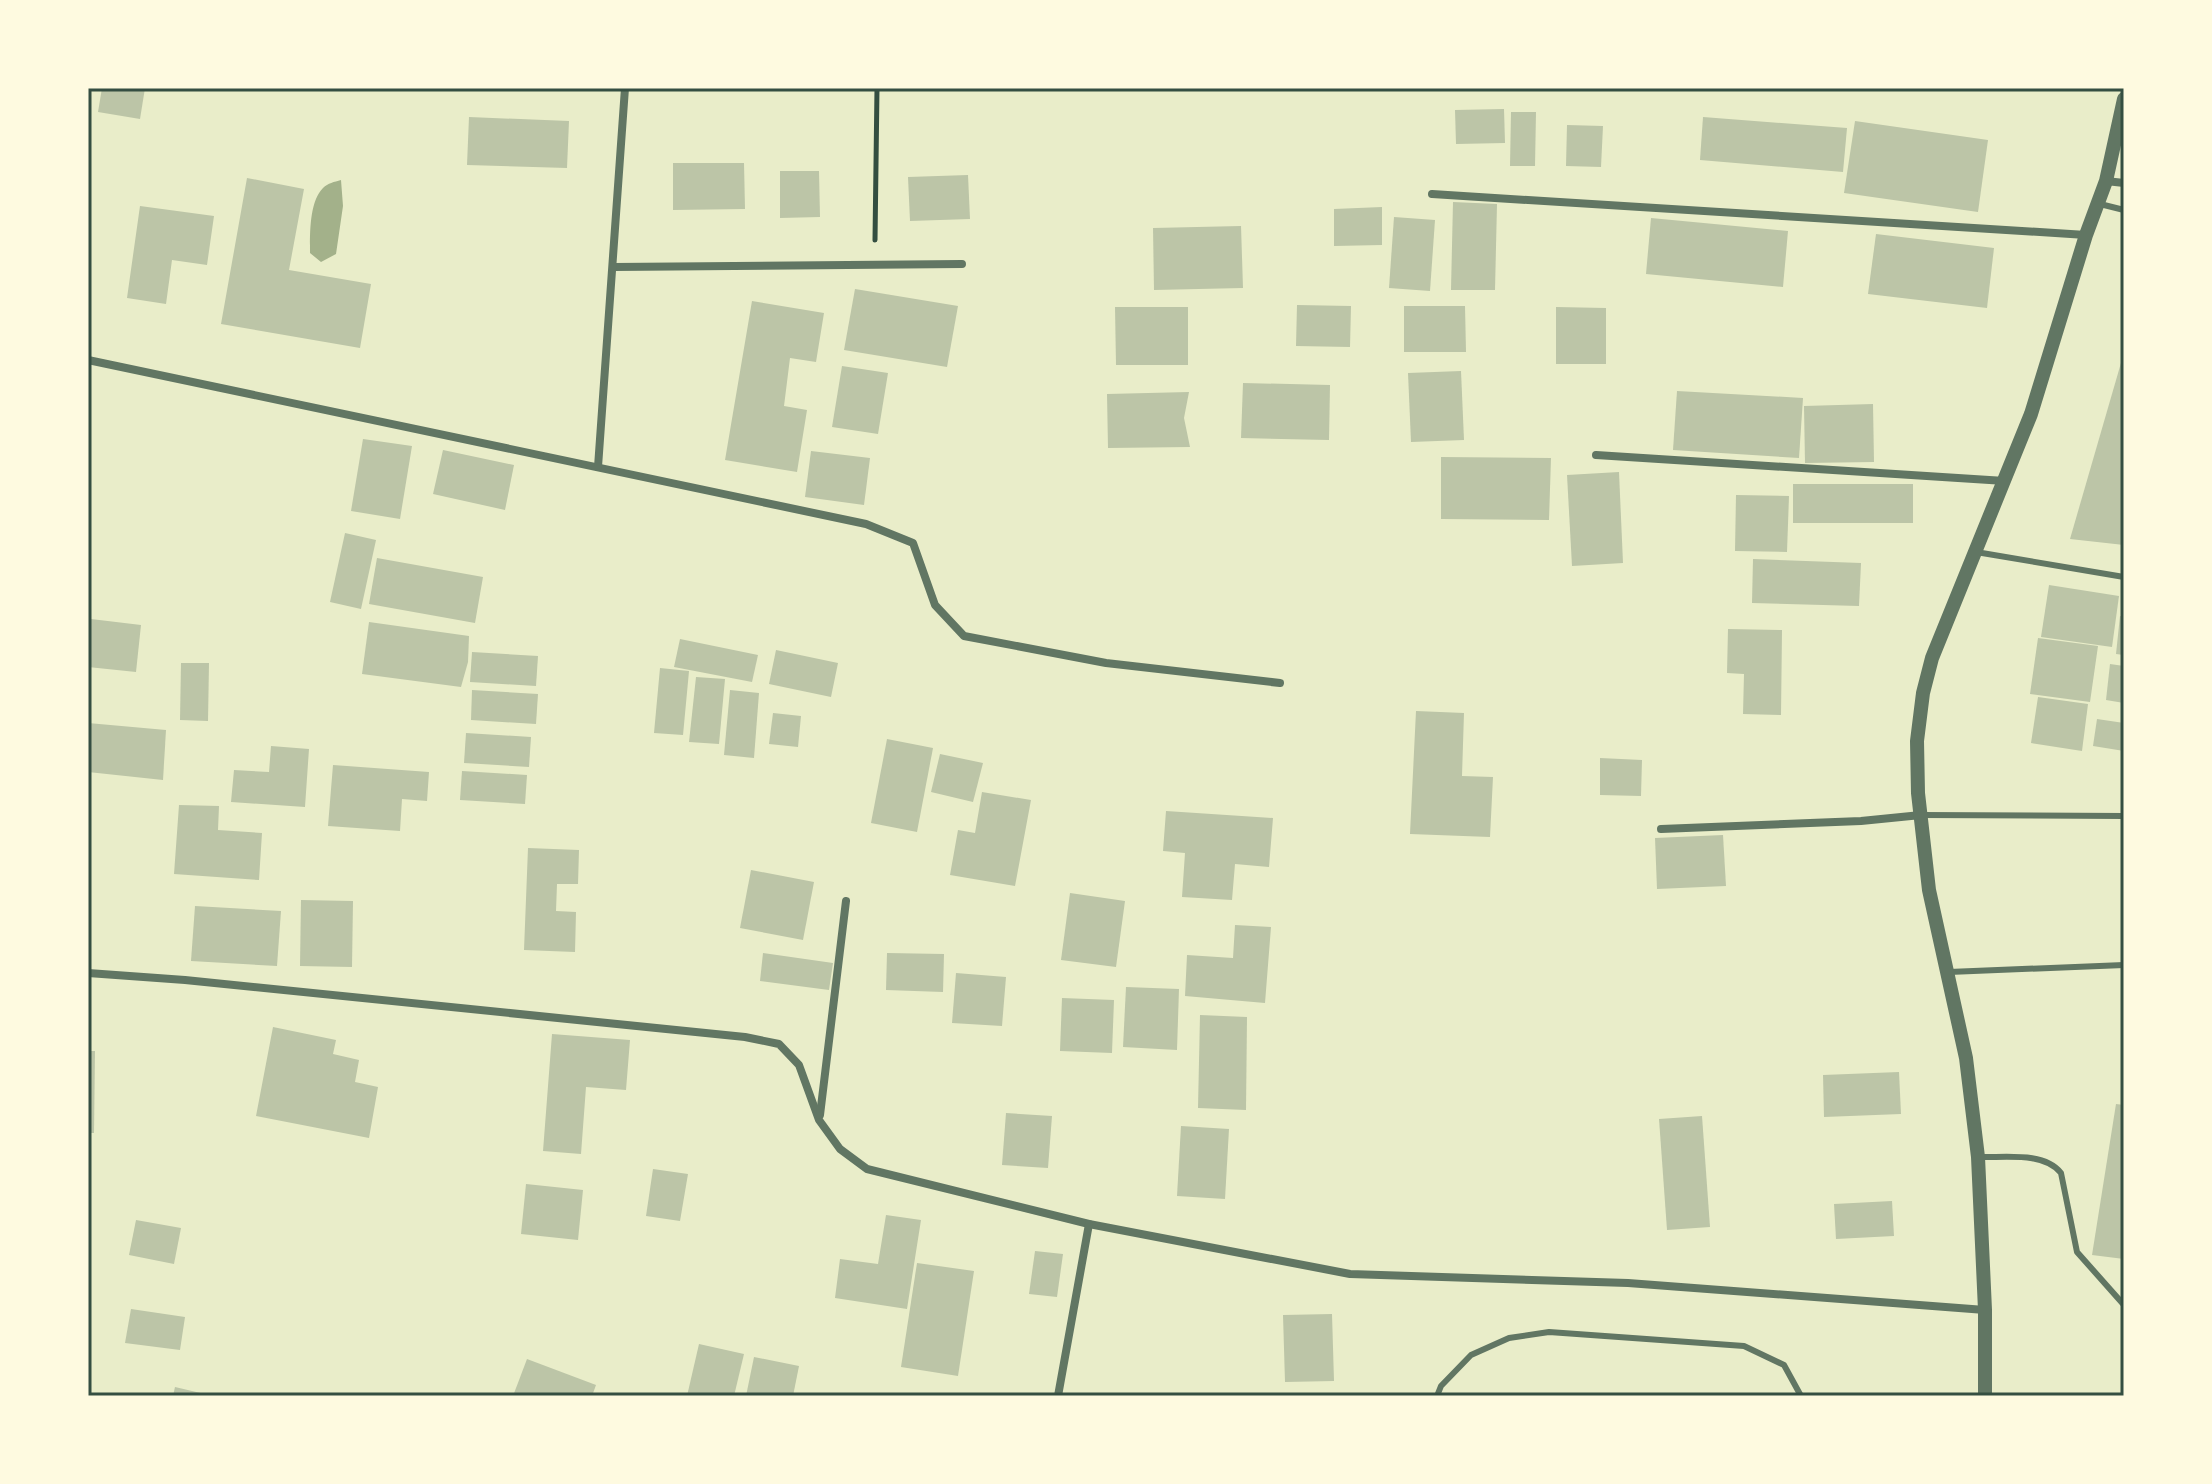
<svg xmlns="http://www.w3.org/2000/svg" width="2212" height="1484" font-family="Literata,serif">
<rect width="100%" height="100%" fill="#e9edc9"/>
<path fill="#a3b18a" d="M 341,180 L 343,206 L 336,254 L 321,262 L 310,253 C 310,235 309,202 323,188 C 328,183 334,182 341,180 Z"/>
<g fill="#bcc5a7">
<polygon points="102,88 145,88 140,119 98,112"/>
<polygon points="1504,109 1505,143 1456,144 1455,110"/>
<polygon points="1511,112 1536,112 1535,166 1510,166"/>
<polygon points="469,117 569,121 567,168 467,165"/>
<polygon points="1703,117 1847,128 1843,172 1700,160"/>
<polygon points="1855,121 1988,140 1978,212 1844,193"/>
<polygon points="1567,125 1603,126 1601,167 1566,166"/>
<polygon points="673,163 744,163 745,209 673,210"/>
<polygon points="780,171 819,171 820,217 780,218"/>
<polygon points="968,175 970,219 910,221 908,177"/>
<polygon points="247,178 304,189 289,270 371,284 360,348 221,324"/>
<polygon points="1453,202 1497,204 1495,290 1451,290"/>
<polygon points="140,206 214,216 207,265 172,260 166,304 127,298"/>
<polygon points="1382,207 1382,245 1334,246 1334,209"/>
<polygon points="1394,217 1435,220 1430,291 1389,288"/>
<polygon points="1651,218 1788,231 1783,287 1646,274"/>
<polygon points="1241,226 1243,288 1154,290 1153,228"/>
<polygon points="1876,234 1994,248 1987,308 1868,294"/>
<polygon points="855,289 958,306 947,367 844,350"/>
<polygon points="752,301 824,313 816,362 790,358 784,406 807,410 797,472 725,460"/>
<polygon points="1297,305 1351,306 1350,347 1296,346"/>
<polygon points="1404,306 1465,306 1466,352 1404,352"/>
<polygon points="1115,307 1188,307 1188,365 1116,365"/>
<polygon points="1556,307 1606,308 1606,364 1556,364"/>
<polygon points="2123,356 2124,545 2070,539"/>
<polygon points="842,366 888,373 878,434 832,427"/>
<polygon points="1461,371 1464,440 1411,442 1408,373"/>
<polygon points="1243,383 1330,385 1329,440 1241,438"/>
<polygon points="1677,391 1803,398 1799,458 1673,450"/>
<polygon points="1189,392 1184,418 1190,447 1108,448 1107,394"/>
<polygon points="1873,404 1874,462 1805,463 1804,406"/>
<polygon points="363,439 412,446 400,519 351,511"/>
<polygon points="443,450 514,465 505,510 433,494"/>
<polygon points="811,451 870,458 864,505 805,497"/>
<polygon points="1441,457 1551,458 1549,520 1441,519"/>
<polygon points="1619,472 1623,563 1572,566 1567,475"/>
<rect x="1793" y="484" width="120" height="39"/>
<polygon points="1736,495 1789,496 1787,552 1735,551"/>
<polygon points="345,533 376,540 361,609 330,602"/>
<polygon points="377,558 483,577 475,623 369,604"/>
<polygon points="1753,559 1861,563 1859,606 1752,603"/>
<polygon points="2049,585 2119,596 2112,647 2041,637"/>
<polygon points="2120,616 2124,617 2124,655 2116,654"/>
<polygon points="91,619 141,625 136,672 88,667"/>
<polygon points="369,622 469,636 468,662 461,687 362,674"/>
<polygon points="1728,629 1782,630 1781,715 1743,714 1744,674 1727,673"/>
<polygon points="2038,638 2098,646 2090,702 2030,694"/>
<polygon points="680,639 758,655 752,682 674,667"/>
<polygon points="776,650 838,663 831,697 769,684"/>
<polygon points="472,652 538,656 536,686 470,682"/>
<polygon points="181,663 209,663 208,721 180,720"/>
<polygon points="2110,664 2124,666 2124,703 2106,700"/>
<polygon points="660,668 689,671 683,735 654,733"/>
<polygon points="696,677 725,679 719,744 689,742"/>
<polygon points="472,690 538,694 536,724 471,720"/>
<polygon points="730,690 759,693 754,758 724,755"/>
<polygon points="2038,697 2088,704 2082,751 2031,743"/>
<polygon points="1416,711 1464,713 1462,776 1493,777 1490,837 1410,834"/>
<polygon points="773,713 801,716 798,747 769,744"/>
<polygon points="2097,719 2124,723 2124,751 2093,746"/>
<polygon points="88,723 166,730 163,780 88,772"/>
<polygon points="466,733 531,737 529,767 464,763"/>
<polygon points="887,739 933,748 917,832 871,823"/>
<polygon points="271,746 309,749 305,807 231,802 234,770 269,772"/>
<polygon points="940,754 983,763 973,802 931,792"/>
<polygon points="1600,758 1642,760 1641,796 1600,795"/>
<polygon points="333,765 429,772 427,801 402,799 400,831 328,826"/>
<polygon points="462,771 527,775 525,804 460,800"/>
<polygon points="982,792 1031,800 1015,886 950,875 958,830 975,833"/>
<polygon points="179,805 219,806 218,830 262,833 259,880 174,874"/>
<polygon points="1166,811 1273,818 1269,867 1235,864 1232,900 1182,897 1185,853 1163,851"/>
<polygon points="1723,835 1726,886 1657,889 1655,838"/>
<polygon points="528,848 579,850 578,884 557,884 556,911 576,912 575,952 524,950"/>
<polygon points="751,870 814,882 803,940 740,928"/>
<polygon points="1070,893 1125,901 1116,967 1061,960"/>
<polygon points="301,900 353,901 352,967 300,966"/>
<polygon points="195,906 281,911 277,966 191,961"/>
<polygon points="1235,925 1271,927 1265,1003 1185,996 1187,955 1233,958"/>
<polygon points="763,953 833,963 829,990 760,981"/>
<polygon points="887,953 944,954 943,992 886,990"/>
<polygon points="956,973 1006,977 1002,1026 952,1023"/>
<polygon points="1126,987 1179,989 1177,1050 1123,1047"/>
<polygon points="1062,998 1114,1000 1112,1053 1060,1051"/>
<polygon points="1200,1015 1247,1017 1246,1110 1198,1108"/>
<polygon points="273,1027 336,1040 333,1054 359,1060 355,1082 378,1087 369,1138 256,1116"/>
<polygon points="552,1034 630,1040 626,1090 586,1087 581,1154 543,1151"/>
<polygon points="88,1051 95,1051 94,1133 88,1133"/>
<polygon points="1899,1072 1901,1114 1824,1117 1823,1075"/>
<polygon points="2116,1104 2124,1105 2124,1259 2092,1255"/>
<polygon points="1006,1113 1052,1116 1048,1168 1002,1165"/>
<polygon points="1702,1116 1710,1227 1667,1230 1659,1119"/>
<polygon points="1181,1126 1229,1129 1225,1199 1177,1196"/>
<polygon points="653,1169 688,1174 680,1221 646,1216"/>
<polygon points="526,1184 583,1190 578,1240 521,1234"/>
<polygon points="1892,1201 1894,1236 1836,1239 1834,1204"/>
<polygon points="886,1215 921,1220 907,1309 835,1298 840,1259 878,1264"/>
<polygon points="136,1220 181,1228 174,1264 129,1255"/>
<polygon points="1035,1251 1063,1254 1057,1297 1029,1294"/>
<polygon points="917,1263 974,1271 958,1376 901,1367"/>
<polygon points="131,1309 185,1317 180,1350 125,1343"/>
<polygon points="1332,1314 1334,1381 1285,1382 1283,1315"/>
<polygon points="699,1344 744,1354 734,1396 687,1396"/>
<polygon points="754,1357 799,1366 793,1396 746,1396"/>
<polygon points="527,1359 596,1385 592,1396 513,1396"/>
<polygon points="175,1387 209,1395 209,1396 173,1396"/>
</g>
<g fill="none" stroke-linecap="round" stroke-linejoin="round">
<polyline stroke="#344e41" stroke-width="5" points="875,240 877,88"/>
<g stroke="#617663" stroke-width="6">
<polyline points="2100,204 2124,210"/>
<polyline points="1976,552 2124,577"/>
<polyline points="1921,815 2124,816"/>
<polyline points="1949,972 2124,965"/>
<path d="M 1978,1157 C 2003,1158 2044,1151 2061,1173 L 2077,1252 L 2124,1305"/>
<polyline points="1437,1396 1441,1386 1471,1355 1509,1338 1549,1332 1744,1346 1784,1365 1801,1396"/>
</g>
<g stroke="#617663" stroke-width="8">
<polyline points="2106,181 2124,183"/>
<polyline points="1432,194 2086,235"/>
<polyline points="614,267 962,264"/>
<polyline points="88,360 866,524 913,543 935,605 964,636 1106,663 1280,683"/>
<polyline points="1596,455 2005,481"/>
<polyline points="598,467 625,88"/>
<polyline points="1661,829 1861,821 1921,815"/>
<polyline points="88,973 185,980 745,1037 779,1044 799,1065 819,1120 840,1149 867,1169 1089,1224 1350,1274 1628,1283 1985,1310"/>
<polyline points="820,1115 846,901"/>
<polyline points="1058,1396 1089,1224"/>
</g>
<polyline stroke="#617663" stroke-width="14" points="1985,1396 1985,1310 1978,1157 1966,1058 1929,890 1918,793 1917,741 1923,693 1932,658 2031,414 2086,235 2106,181 2124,99"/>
</g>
<rect width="2212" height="1484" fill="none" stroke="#fefae0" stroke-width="180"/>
<rect x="90" y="90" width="2032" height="1304" fill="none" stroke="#344e41" stroke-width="3"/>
</svg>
